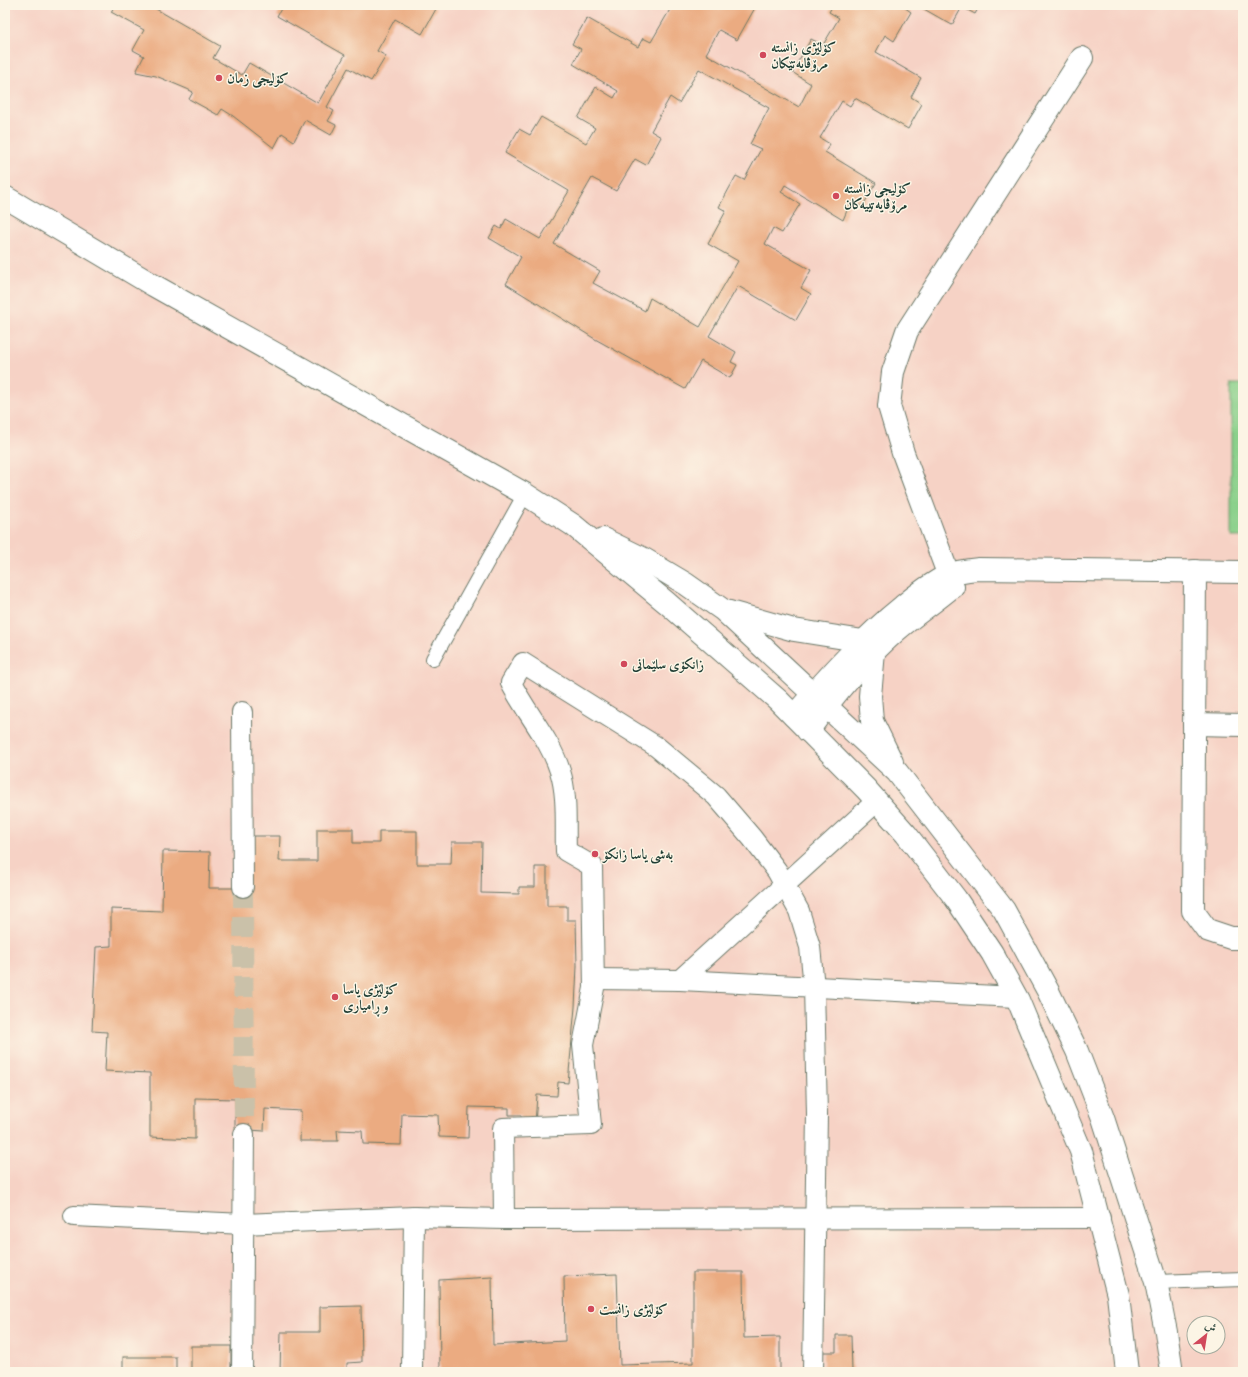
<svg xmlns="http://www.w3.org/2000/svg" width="1248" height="1377" font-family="'IM FELL Double Pica',Amiri,serif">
<rect width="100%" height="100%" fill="#fcf5e5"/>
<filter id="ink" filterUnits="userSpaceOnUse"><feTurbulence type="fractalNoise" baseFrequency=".025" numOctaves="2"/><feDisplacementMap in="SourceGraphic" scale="8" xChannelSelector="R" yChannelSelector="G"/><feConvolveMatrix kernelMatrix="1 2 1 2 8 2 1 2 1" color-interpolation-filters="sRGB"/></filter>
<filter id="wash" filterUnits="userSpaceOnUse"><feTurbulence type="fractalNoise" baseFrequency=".012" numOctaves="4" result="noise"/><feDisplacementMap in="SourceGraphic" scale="16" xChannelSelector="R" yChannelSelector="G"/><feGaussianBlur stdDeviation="0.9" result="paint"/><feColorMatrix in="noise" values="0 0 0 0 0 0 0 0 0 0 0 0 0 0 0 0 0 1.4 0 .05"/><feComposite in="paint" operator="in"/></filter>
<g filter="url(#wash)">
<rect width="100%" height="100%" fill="#f5e2c6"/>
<path fill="#f6d2c5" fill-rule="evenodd" d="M 5,5 L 1243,5 L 1243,1372 L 5,1372 ZM 1194,1323 L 1218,1323 L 1218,1347 L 1194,1347 Z"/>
<rect fill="#8ad08a" stroke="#54865f" x="1231" y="384" width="12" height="153"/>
<g id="blocks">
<g fill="#ebab81" fill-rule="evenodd">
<polygon points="115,5 126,5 135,10 137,5 158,5 156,9 220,46 213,58 242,75 249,63 318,103 345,55 277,16 283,5 430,5 436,9 422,34 395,19 377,51 386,56 371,81 348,68 327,107 334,111 328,121 336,125 331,135 305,120 294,141 282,133 274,148 233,116 222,109 218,115 189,99 193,92 187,89 156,76 136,72 144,56 133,50 144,30 111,12"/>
<path d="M 670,5 L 756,6 L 737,40 L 719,30 L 706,54 L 799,107 L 811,84 L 792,72 L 811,39 L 823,45 L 839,18 L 829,12 L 833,5 L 901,5 L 911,12 L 894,41 L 885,35 L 876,52 L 921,78 L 911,97 L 922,104 L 908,129 L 855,98 L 850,106 L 842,101 L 820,138 L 830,144 L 825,152 L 876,183 L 862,207 L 851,201 L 843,220 L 785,185 L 781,192 L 800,204 L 782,233 L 773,228 L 765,244 L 811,270 L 801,288 L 811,294 L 796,320 L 738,286 L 709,336 L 736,352 L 731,362 L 737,365 L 730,378 L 701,361 L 685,389 L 595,339 L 506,284 L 521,257 L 489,238 L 496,226 L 501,229 L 506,219 L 540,239 L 569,191 L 505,153 L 519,129 L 530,135 L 541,117 L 586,143 L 595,128 L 578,118 L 596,87 L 614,98 L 618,91 L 573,64 L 581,49 L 572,44 L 587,18 L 638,47 L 643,38 L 651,42 L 672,6 ZM 699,69 L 769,108 L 750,144 L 761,149 L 744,180 L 736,176 L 719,207 L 726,211 L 708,244 L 738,261 L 700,327 L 650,298 L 645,311 L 593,283 L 600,271 L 554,244 L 592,178 L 616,191 L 635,159 L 646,165 L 661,137 L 651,131 L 670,97 L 679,103 Z"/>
<polygon points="917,5 980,5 975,14 962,7 952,25"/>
<polygon points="317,829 353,829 353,843 379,843 379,831 417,831 417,864 451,864 452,842 482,842 481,893 519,894 519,887 535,887 535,867 547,867 547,906 567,906 567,920 576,920 577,966 575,1007 568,1083 558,1082 557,1096 537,1095 535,1125 521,1125 521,1115 509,1115 509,1108 469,1107 468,1138 439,1137 438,1115 402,1114 401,1145 363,1144 362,1131 337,1130 338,1141 300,1141 301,1111 265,1109 264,1131 235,1129 235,1099 195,1098 195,1139 150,1137 150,1073 105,1071 107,1032 92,1031 96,947 111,946 111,909 162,911 163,851 210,852 209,888 247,888 250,836 280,836 279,861 317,861"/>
<polygon points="693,1272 743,1272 744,1338 780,1337 780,1372 440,1372 439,1280 492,1277 493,1345 565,1341 564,1276 617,1274 620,1365 693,1363"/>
<polygon points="361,1306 362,1362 347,1363 347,1372 280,1372 281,1332 320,1332 320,1307"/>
<polygon points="836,1335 851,1335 852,1372 823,1372 823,1352 836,1352"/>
<rect x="191" y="1346" width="40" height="26"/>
<rect x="123" y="1357" width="53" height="15"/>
</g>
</g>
</g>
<g filter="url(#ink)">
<use href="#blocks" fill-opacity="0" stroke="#6a7767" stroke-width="1"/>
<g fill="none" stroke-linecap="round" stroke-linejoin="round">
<polyline stroke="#cac1a9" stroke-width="20" stroke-dasharray="20 10" stroke-linecap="butt" points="243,887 244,1134"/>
<defs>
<g id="service">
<polyline points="433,659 525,494"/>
<polyline points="1156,1282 1243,1279"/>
</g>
<g id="pedestrian">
<polyline points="242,712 243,887"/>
<polyline points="594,979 680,980 1016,997"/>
<polyline points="680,980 877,801"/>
<polyline points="74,1216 244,1224 414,1217 504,1219 1100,1218"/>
<path d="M 504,1219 L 503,1128 L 591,1125 L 583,1045 L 594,988 L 592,866 L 566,851 C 565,825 568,796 560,771 C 550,739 526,713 511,683 L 523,663 L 657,747 L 716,796 L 752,838 L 777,871 L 799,911 L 810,947 L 814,987 L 817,1114 L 813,1372"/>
<polyline points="412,1369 414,1217"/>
<polyline points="242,1372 244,1134"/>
</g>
<g id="minor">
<polyline points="1195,571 1193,911 1207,930 1231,938 1243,938"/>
<polyline points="953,587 903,453 889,406 893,372 907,331 1082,58"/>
<path d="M 794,716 C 828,677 862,639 903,606 C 916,595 932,583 948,575 C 957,571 968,570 978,569 L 1243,572"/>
<polyline points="1194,724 1243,725"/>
<path d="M 808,731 C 834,694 863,660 897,630 C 915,615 934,602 952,587"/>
</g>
<g id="tertiary">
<polyline points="5,197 153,285 525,494 573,525 667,603 778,700 866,789 906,834 956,899 992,953 1018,1000 1081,1151 1118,1295 1127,1372"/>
<polyline points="603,539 644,559 686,584 723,610 897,772 1004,910 1048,991 1077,1051 1103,1118 1156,1282 1166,1332 1172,1372"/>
<polyline points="726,611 794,630 863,641"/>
<polyline points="874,652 870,696 872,721 892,762"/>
</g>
</defs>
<use href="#service" stroke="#6a7767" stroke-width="16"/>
<use href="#pedestrian" stroke="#6a7767" stroke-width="22"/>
<use href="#minor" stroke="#6a7767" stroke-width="24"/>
<use href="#tertiary" stroke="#6a7767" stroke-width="24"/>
<use href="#service" stroke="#fff" stroke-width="14"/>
<use href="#pedestrian" stroke="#fff" stroke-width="20"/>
<use href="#minor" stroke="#fff" stroke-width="22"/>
<use href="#tertiary" stroke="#fff" stroke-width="22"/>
</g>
</g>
<g fill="#d1495b" stroke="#fcf5e5" stroke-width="1.5">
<circle cx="763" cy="55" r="4"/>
<circle cx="219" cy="78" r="4"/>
<circle cx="836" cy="196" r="4"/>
<circle cx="624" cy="664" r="4"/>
<circle cx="595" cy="854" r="4"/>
<circle cx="335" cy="997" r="4"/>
<circle cx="591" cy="1309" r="4"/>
</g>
<g text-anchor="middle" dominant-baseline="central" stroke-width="3" stroke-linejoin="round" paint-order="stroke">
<g font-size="14" font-weight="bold" fill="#1f3d34" stroke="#fcf5e5" text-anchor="start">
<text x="771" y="47">کۆلێژی زانستە<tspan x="771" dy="16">مرۆڤایەتێکان</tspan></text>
<text x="227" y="78">کۆلیجی زمان</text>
<text x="844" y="188">کۆلیجی زانستە<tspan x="844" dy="16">مرۆڤایەتییەکان</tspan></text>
<text x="632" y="664">زانکۆی سلێمانی</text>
<text x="603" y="854">بەشی یاسا زانکۆ</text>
<text x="343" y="989">کۆلێژی یاسا<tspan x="343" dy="16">و ڕامیاری</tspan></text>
<text x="599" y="1309">کۆلێژی زانست</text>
</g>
</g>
<rect width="1248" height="1377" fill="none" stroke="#fcf5e5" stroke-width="20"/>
<g transform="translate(1206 1335) rotate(30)"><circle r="19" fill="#fcf5e5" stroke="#a4ab9e"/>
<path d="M0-3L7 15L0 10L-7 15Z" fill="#d1495b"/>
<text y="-6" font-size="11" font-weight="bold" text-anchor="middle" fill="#1f3d34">ش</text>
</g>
</svg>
